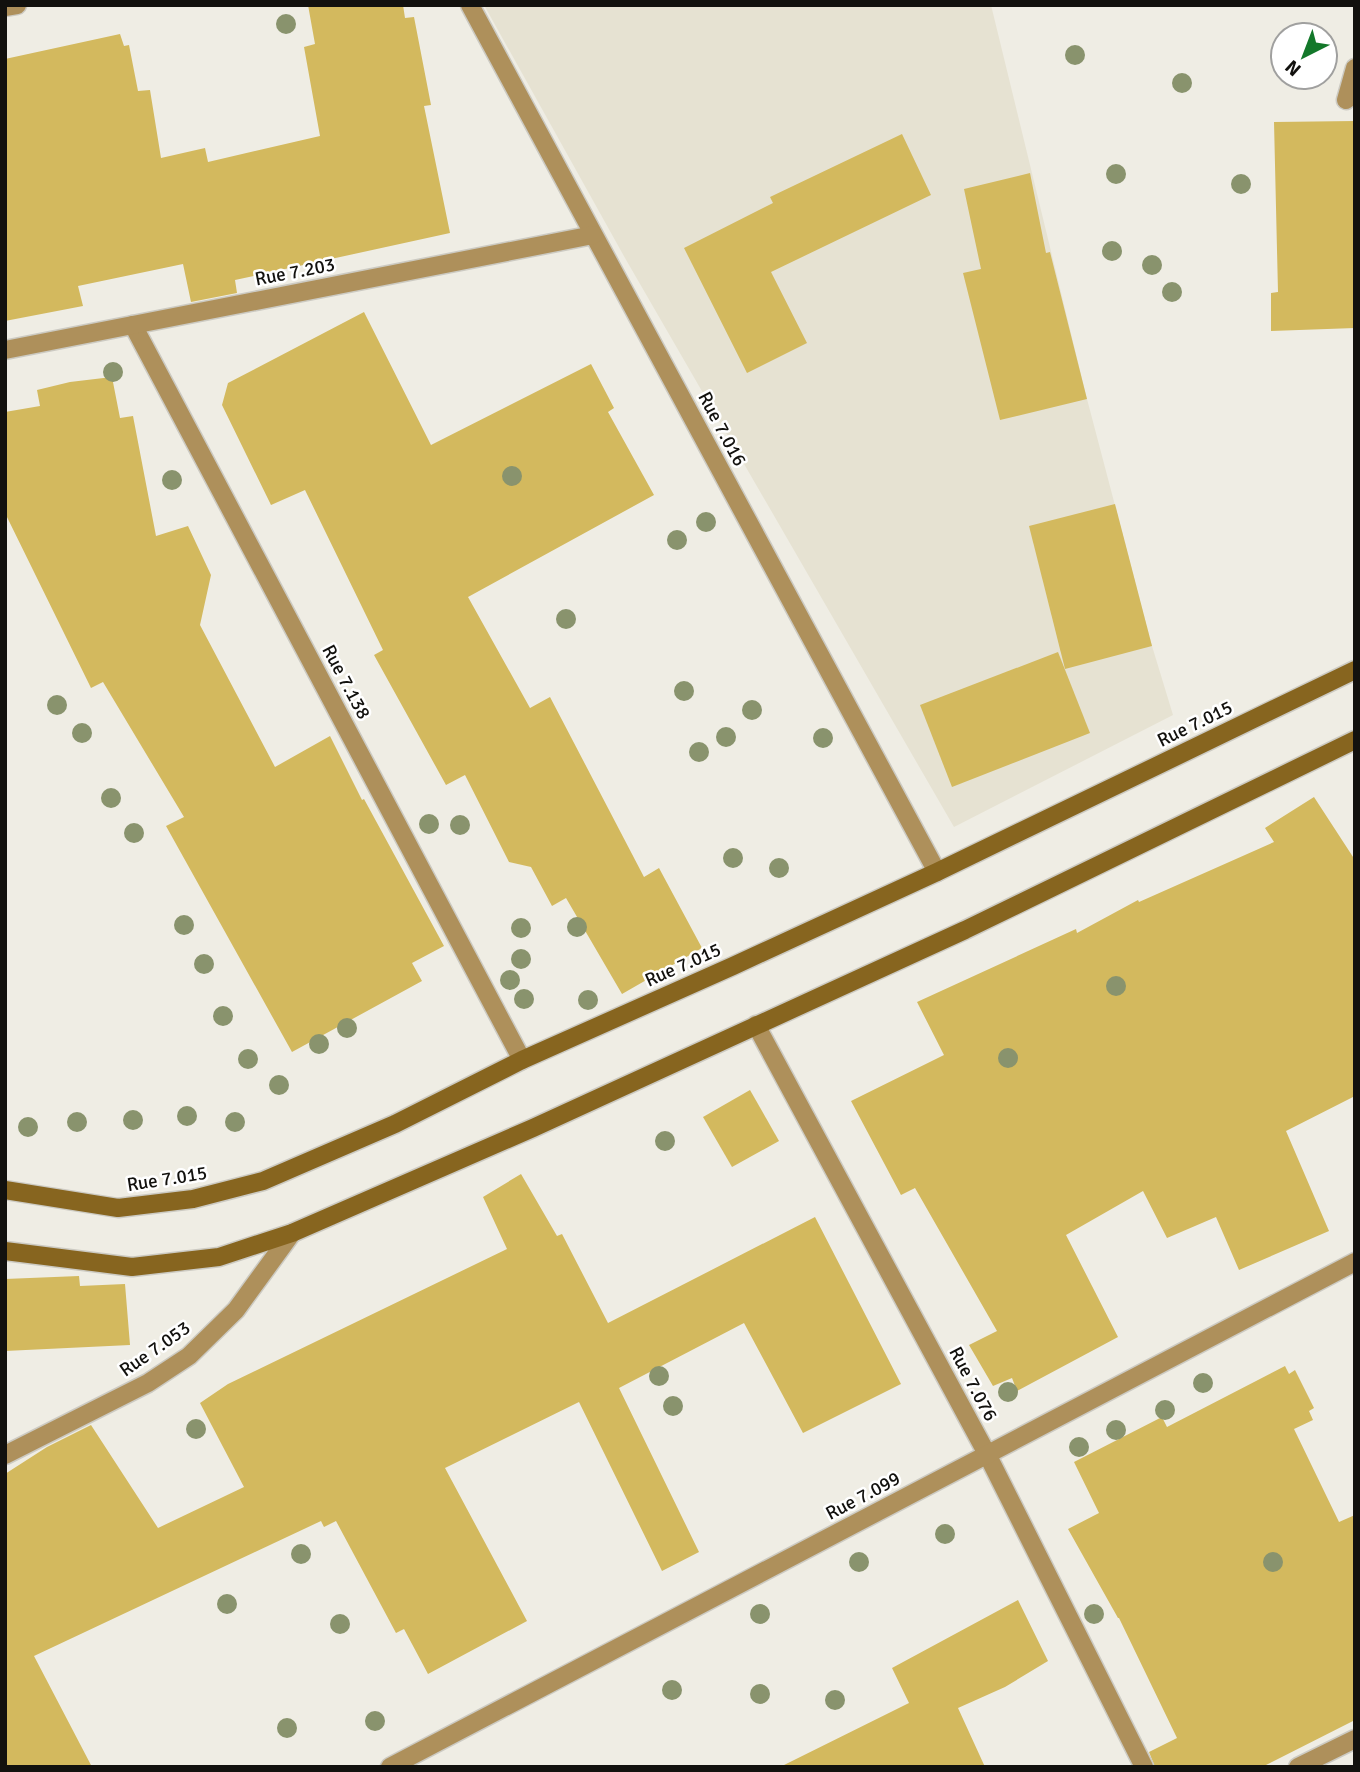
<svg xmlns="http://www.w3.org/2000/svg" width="1360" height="1772" font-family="Signika,sans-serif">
<rect width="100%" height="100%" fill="#efede4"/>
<polygon fill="#e6e2d2" points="484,5 991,5 1087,399 1152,646 1173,715 954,827 625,258"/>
<g fill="#d3b95e">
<polygon points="308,5 403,5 405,18 414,17 431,105 424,106 450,233 235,280 237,293 191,302 183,264 78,286 83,306 5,321 5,59 120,34 124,46 129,45 138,91 150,90 161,158 205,148 208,162 320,136 304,47 315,44"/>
<polygon points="1355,121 1355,328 1271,331 1271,293 1278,292 1274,122"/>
<polygon points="902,134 931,195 771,272 807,343 747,373 684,248 773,203 770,197"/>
<polygon points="1030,173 1046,253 1050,252 1087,399 1000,420 963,273 981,269 964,189"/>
<polygon points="364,312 431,445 591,364 614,408 608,412 654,495 468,597 530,708 550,697 644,877 659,868 702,948 622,994 566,898 552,906 531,867 509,862 465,775 446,785 374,655 383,650 305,490 271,505 222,405 228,383"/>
<polygon points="112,377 120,418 133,416 156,536 188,526 211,575 200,625 275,767 330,736 362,800 364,799 444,946 412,963 422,981 292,1052 166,826 184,817 103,682 91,688 5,513 5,412 40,406 37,390 70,382"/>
<polygon points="1115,504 1152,646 1065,669 1029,526"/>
<polygon points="1058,652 1090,733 952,787 920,705"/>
<polygon points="1314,797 1355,860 1355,1096 1286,1131 1329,1231 1239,1270 1216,1217 1167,1238 1143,1191 1066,1235 1118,1337 1017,1391 1012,1378 993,1386 969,1345 997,1331 915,1188 901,1195 851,1101 944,1055 917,1002 1076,929 1077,933 1138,900 1139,902 1274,842 1265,828"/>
<polygon points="750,1090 779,1141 732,1167 703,1117"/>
<polygon points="521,1174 557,1236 562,1234 608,1323 815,1217 901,1384 803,1433 744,1323 619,1388 699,1552 662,1571 579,1402 445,1468 527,1621 428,1674 404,1629 396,1633 336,1521 324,1527 321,1521 34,1656 92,1767 5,1767 5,1474 47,1447 91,1425 158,1528 244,1487 200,1403 228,1384 507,1249 483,1197"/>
<polygon points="79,1276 80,1286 125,1284 130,1345 5,1351 5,1279"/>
<polygon points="1285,1366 1289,1374 1295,1370 1314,1408 1309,1411 1313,1420 1294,1429 1339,1522 1355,1515 1355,1720 1262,1767 1155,1767 1149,1752 1177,1738 1119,1618 1118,1618 1068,1529 1099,1513 1074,1462 1162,1417 1167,1427"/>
<polygon points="1018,1600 1048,1661 1005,1687 958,1708 985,1767 780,1767 909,1703 892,1668"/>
</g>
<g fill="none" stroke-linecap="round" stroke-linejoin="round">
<defs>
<polyline id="lane" points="1346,100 1355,68"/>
<g id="street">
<polyline points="470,5 937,872"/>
<polyline points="5,7 17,5"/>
<polyline points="133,325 522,1060"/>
<polyline points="5,350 593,235"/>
<polyline points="756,1025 987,1454 1144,1767"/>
<polyline points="5,1455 148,1383 189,1356 236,1310 292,1233"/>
<polyline points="390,1767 1355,1262"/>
<polyline points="1298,1767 1355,1739"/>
</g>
<g id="secondary">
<polyline points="5,1190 118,1208 193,1199 263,1181 395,1124 522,1060 733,966 937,872 1355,670"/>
<polyline points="5,1251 132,1267 219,1257 292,1233 533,1128 965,930 1355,740"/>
</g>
</defs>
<use href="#lane" stroke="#cccac2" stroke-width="21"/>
<use href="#street" stroke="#cccac2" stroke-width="21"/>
<use href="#secondary" stroke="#cccac2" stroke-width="21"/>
<use href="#lane" stroke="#ae905b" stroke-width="18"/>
<use href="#street" stroke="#ae905b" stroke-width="18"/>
<use href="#secondary" stroke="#87651f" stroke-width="18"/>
</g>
<g fill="#89936d">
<circle cx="286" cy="24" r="10"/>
<circle cx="1075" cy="55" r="10"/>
<circle cx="1182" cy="83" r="10"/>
<circle cx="1116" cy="174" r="10"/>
<circle cx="1241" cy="184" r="10"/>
<circle cx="1112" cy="251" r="10"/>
<circle cx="1152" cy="265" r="10"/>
<circle cx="1172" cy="292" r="10"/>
<circle cx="113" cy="372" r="10"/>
<circle cx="512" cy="476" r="10"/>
<circle cx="172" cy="480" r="10"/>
<circle cx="706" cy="522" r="10"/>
<circle cx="677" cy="540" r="10"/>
<circle cx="566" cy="619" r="10"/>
<circle cx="684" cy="691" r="10"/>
<circle cx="57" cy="705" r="10"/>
<circle cx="752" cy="710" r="10"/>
<circle cx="82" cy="733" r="10"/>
<circle cx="726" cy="737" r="10"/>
<circle cx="823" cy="738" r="10"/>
<circle cx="699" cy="752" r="10"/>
<circle cx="111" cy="798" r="10"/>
<circle cx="429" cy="824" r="10"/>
<circle cx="460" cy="825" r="10"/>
<circle cx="134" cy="833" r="10"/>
<circle cx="733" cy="858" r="10"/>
<circle cx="779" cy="868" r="10"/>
<circle cx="184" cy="925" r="10"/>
<circle cx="577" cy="927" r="10"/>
<circle cx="521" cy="928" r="10"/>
<circle cx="521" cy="959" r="10"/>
<circle cx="204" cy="964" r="10"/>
<circle cx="510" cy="980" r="10"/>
<circle cx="1116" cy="986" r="10"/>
<circle cx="524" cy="999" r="10"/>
<circle cx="588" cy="1000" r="10"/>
<circle cx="223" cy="1016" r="10"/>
<circle cx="347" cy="1028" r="10"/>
<circle cx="319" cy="1044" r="10"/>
<circle cx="1008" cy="1058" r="10"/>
<circle cx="248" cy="1059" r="10"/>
<circle cx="279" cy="1085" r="10"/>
<circle cx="187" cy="1116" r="10"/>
<circle cx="133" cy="1120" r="10"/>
<circle cx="77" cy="1122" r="10"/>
<circle cx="235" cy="1122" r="10"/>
<circle cx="28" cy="1127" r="10"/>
<circle cx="665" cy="1141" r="10"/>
<circle cx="659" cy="1376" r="10"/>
<circle cx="1203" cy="1383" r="10"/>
<circle cx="1008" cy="1392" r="10"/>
<circle cx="673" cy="1406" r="10"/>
<circle cx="1165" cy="1410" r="10"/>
<circle cx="196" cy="1429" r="10"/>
<circle cx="1116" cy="1430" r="10"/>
<circle cx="1079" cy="1447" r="10"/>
<circle cx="945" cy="1534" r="10"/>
<circle cx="301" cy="1554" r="10"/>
<circle cx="859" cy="1562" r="10"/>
<circle cx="1273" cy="1562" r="10"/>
<circle cx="227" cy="1604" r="10"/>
<circle cx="760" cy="1614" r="10"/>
<circle cx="1094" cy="1614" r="10"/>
<circle cx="340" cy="1624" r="10"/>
<circle cx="672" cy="1690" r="10"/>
<circle cx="760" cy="1694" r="10"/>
<circle cx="835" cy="1700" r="10"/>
<circle cx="375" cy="1721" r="10"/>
<circle cx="287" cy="1728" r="10"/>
</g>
<g text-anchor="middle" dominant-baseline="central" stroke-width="5" stroke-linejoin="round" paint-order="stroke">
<g font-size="19" fill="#12110e" stroke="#fff">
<text transform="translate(295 272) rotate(-11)">Rue 7.203</text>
<text transform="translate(722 429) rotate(62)">Rue 7.016</text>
<text transform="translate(346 682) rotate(62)">Rue 7.138</text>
<text transform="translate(1195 724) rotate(-26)">Rue 7.015</text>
<text transform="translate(683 965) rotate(-24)">Rue 7.015</text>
<text transform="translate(167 1179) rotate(-9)">Rue 7.015</text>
<text transform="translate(155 1349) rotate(-35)">Rue 7.053</text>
<text transform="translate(973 1384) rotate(62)">Rue 7.076</text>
<text transform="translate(863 1496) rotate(-28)">Rue 7.099</text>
</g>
</g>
<rect width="1360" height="1772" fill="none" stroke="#12110e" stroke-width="14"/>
<g transform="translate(1304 56) rotate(222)"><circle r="33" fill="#ffffff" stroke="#a0a09f" stroke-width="2"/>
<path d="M0-5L12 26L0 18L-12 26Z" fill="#13782a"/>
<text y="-10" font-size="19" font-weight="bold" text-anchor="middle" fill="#12110e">N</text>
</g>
</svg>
